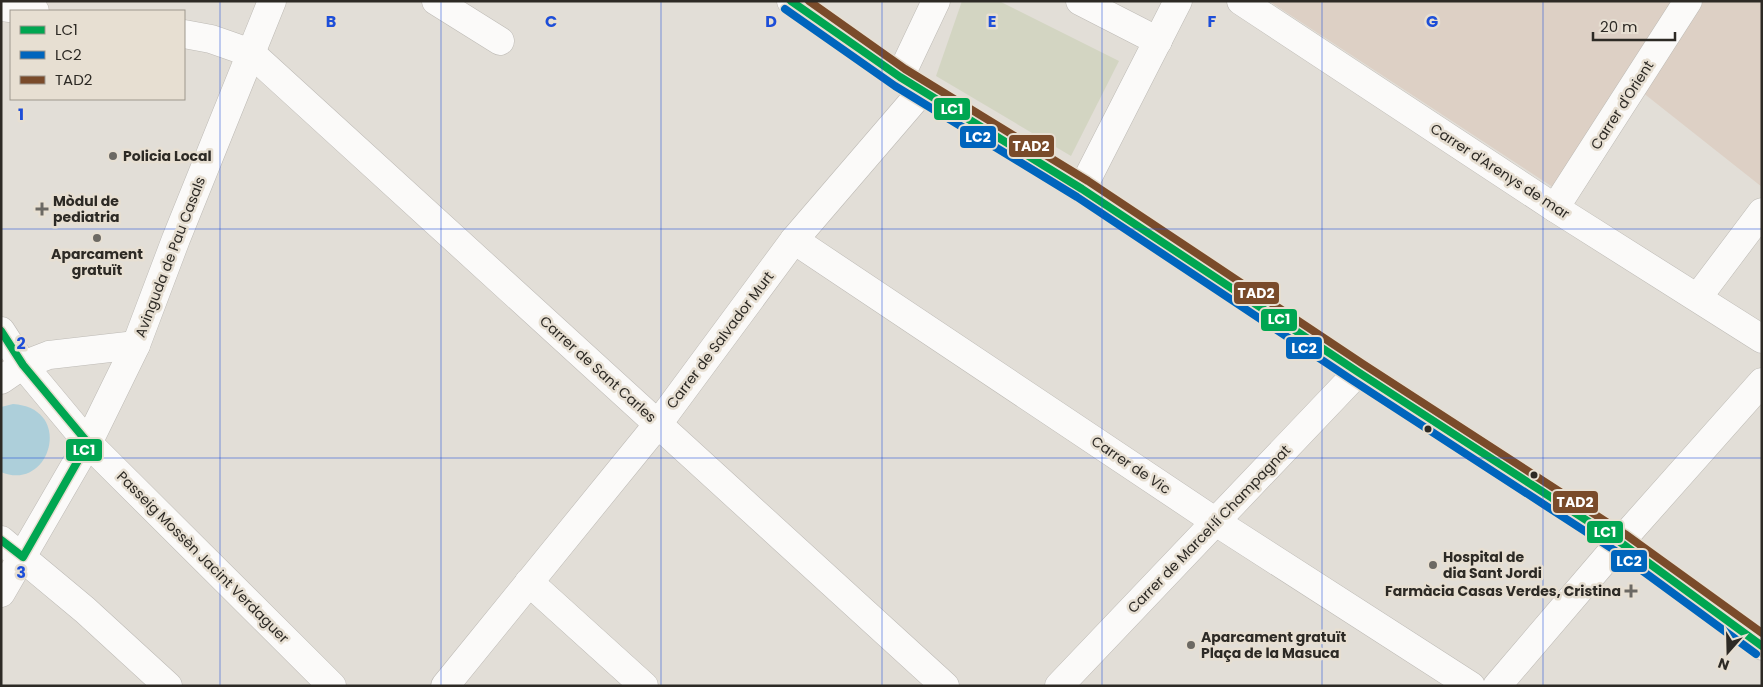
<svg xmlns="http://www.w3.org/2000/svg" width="1763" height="687" font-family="Poppins,sans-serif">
<rect width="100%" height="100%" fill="#e2ded7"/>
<polygon fill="#ddd0c5" points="1269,1 1762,1 1762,187 1642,92 1568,197"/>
<polygon fill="#d3d5c2" points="962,1 999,1 1119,61 1071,156 936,76"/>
<path fill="#adcfda" d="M 13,404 C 75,408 50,493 1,472 L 1,407 Z"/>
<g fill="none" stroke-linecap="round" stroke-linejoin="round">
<defs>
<g id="minor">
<polyline points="436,1 500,41"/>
<polyline points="791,1 900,77 1082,189 1358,372 1620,542 1762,646"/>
<polyline points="1080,1 1158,41"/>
<polyline points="1241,1 1555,208 1762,339"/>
<polyline points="1,7 35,11"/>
<polyline points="184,34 211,39 251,53 945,686"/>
<polyline points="900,77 936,1"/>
<polyline points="1082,189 1178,1"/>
<polyline points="1555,208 1688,1"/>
<polyline points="794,240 1216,522 1471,686"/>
<polyline points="1698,297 1762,212"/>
<polyline points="1,331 23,365 88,443 332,686"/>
<polyline points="1,380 23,365 49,355 136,345"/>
<polyline points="1,540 85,610 168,686"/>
<polyline points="529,582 644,686"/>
<polyline points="1,593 88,443 136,345 176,239 272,1"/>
<polyline points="445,686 658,424 794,240 922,91"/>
<polyline points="1059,686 1358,372"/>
<polyline points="1497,686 1620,542 1762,382"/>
</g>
</defs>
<use href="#minor" stroke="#bdbab5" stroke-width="29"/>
<use href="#minor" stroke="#fbfaf9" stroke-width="28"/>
<defs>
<g id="bus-1">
<polyline points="791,1 900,77 1082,189 1358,372 1620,542 1762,646"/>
<polyline points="1,331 23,365 88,443 23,557 1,540"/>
</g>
<polyline id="bus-2" points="785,9 895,86 1077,197 1352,380 1614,550 1756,654"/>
<polyline id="bus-3" points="809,1 905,69 1088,181 1363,364 1625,534 1762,633"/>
</defs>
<use href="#bus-1" stroke="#e7dfd2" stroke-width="11"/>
<use href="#bus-2" stroke="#e7dfd2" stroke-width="11"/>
<use href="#bus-3" stroke="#e7dfd2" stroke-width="11"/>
<use href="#bus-1" stroke="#00a651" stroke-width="8"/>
<use href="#bus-2" stroke="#0065bd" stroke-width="8"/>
<use href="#bus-3" stroke="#7a4b2a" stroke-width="8"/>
</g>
<path fill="none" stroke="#1d4ed8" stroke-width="1" stroke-opacity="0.55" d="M 220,1 L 220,686M 441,1 L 441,686M 661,1 L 661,686M 882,1 L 882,686M 1102,1 L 1102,686M 1322,1 L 1322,686M 1543,1 L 1543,686M 1,229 L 1762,229M 1,458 L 1762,458"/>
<g fill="#6c6963" stroke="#e7dfd2" stroke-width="2">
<circle cx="113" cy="156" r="5"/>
<path d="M39.5 201.5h5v5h5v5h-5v5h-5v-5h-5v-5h5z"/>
<circle cx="97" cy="238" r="5"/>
<circle cx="1433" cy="565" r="5"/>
<path d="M1628.5 583.5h5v5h5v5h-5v5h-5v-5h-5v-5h5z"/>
<circle cx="1191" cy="645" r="5"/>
</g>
<g fill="#2d2a25" stroke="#e7dfd2" stroke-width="2">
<circle cx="1428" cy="429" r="4.5"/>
<circle cx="1534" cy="475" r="4.5"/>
</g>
<g text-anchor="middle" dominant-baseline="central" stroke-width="5" stroke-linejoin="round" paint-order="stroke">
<g font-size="14" fill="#2d2a25" stroke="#e7dfd2">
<text transform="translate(1622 105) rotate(-57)">Carrer d'Orient</text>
<text transform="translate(1500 171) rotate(33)">Carrer d'Arenys de mar</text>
<text transform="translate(170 257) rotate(-69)">Avinguda de Pau Casals</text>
<text transform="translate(720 340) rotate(-53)">Carrer de Salvador Murt</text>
<text transform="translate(598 369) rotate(42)">Carrer de Sant Carles</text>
<text transform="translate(1131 465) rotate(34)">Carrer de Vic</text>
<text transform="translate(1209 529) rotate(-46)">Carrer de Marcel·lí Champagnat</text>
<text transform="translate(203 557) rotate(45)">Passeig Mossèn Jacint Verdaguer</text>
</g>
<g font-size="14" font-weight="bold" fill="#2d2a25" stroke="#e7dfd2" text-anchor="start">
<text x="123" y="156">Policia Local</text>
<text x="53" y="201">Mòdul de<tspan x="53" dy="16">pediatria</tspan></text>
<text x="97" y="254" text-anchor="middle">Aparcament<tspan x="97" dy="16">gratuït</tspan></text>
<text x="1443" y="557">Hospital de<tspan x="1443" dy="16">dia Sant Jordi</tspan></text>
<text x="1621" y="591" text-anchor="end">Farmàcia Casas Verdes, Cristina</text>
<text x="1201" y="637">Aparcament gratuït<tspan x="1201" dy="16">Plaça de la Masuca</tspan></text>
</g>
</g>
<g font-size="16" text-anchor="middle" font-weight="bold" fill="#1d4ed8" stroke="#e7dfd2" stroke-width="5" stroke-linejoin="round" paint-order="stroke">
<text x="331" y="27">B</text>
<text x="551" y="27">C</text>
<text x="771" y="27">D</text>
<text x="992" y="27">E</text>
<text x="1212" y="27">F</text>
<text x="1432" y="27">G</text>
<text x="21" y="120">1</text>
<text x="21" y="349">2</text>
<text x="21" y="578">3</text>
</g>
<g stroke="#e7dfd2" stroke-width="2">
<rect x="933" y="97" width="38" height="24" rx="5" fill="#00a651"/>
<rect x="959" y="125" width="38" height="24" rx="5" fill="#0065bd"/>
<rect x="1008" y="134" width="47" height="24" rx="5" fill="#7a4b2a"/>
<rect x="1233" y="281" width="47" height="24" rx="5" fill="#7a4b2a"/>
<rect x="1260" y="308" width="38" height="24" rx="5" fill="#00a651"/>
<rect x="1285" y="336" width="38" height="24" rx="5" fill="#0065bd"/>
<rect x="65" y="438" width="38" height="24" rx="5" fill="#00a651"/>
<rect x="1552" y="490" width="47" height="24" rx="5" fill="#7a4b2a"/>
<rect x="1586" y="520" width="38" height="24" rx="5" fill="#00a651"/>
<rect x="1610" y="549" width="38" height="24" rx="5" fill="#0065bd"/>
</g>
<g font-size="14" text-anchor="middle" font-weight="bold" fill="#fff">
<text x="952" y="114">LC1</text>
<text x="978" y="142">LC2</text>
<text x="1031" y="151">TAD2</text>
<text x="1256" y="298">TAD2</text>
<text x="1279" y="324">LC1</text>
<text x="1304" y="353">LC2</text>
<text x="84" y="455">LC1</text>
<text x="1575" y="507">TAD2</text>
<text x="1605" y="537">LC1</text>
<text x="1629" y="566">LC2</text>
</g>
<rect width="1763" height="687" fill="none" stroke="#2d2a25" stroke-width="5"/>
<rect x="10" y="10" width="175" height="90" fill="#e7dfd2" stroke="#9d978d"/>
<rect x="20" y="26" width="25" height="8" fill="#00a651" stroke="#9d978d"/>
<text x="55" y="35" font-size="15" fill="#2d2a25">LC1</text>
<rect x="20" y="51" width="25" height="8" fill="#0065bd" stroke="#9d978d"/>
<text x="55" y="60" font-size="15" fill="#2d2a25">LC2</text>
<rect x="20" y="76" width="25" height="8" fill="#7a4b2a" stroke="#9d978d"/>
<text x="55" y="85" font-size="15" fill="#2d2a25">TAD2</text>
<g transform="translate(1728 652) rotate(200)" stroke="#e7dfd2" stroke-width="4" paint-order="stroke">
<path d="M0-4L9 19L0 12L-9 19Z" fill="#2d2a25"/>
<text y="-8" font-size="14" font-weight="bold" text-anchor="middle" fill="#2d2a25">N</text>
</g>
<path d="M1593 32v8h82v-8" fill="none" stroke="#2d2a25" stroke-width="2.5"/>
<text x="1600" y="32" font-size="15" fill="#2d2a25" stroke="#e7dfd2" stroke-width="4" paint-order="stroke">20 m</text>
</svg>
